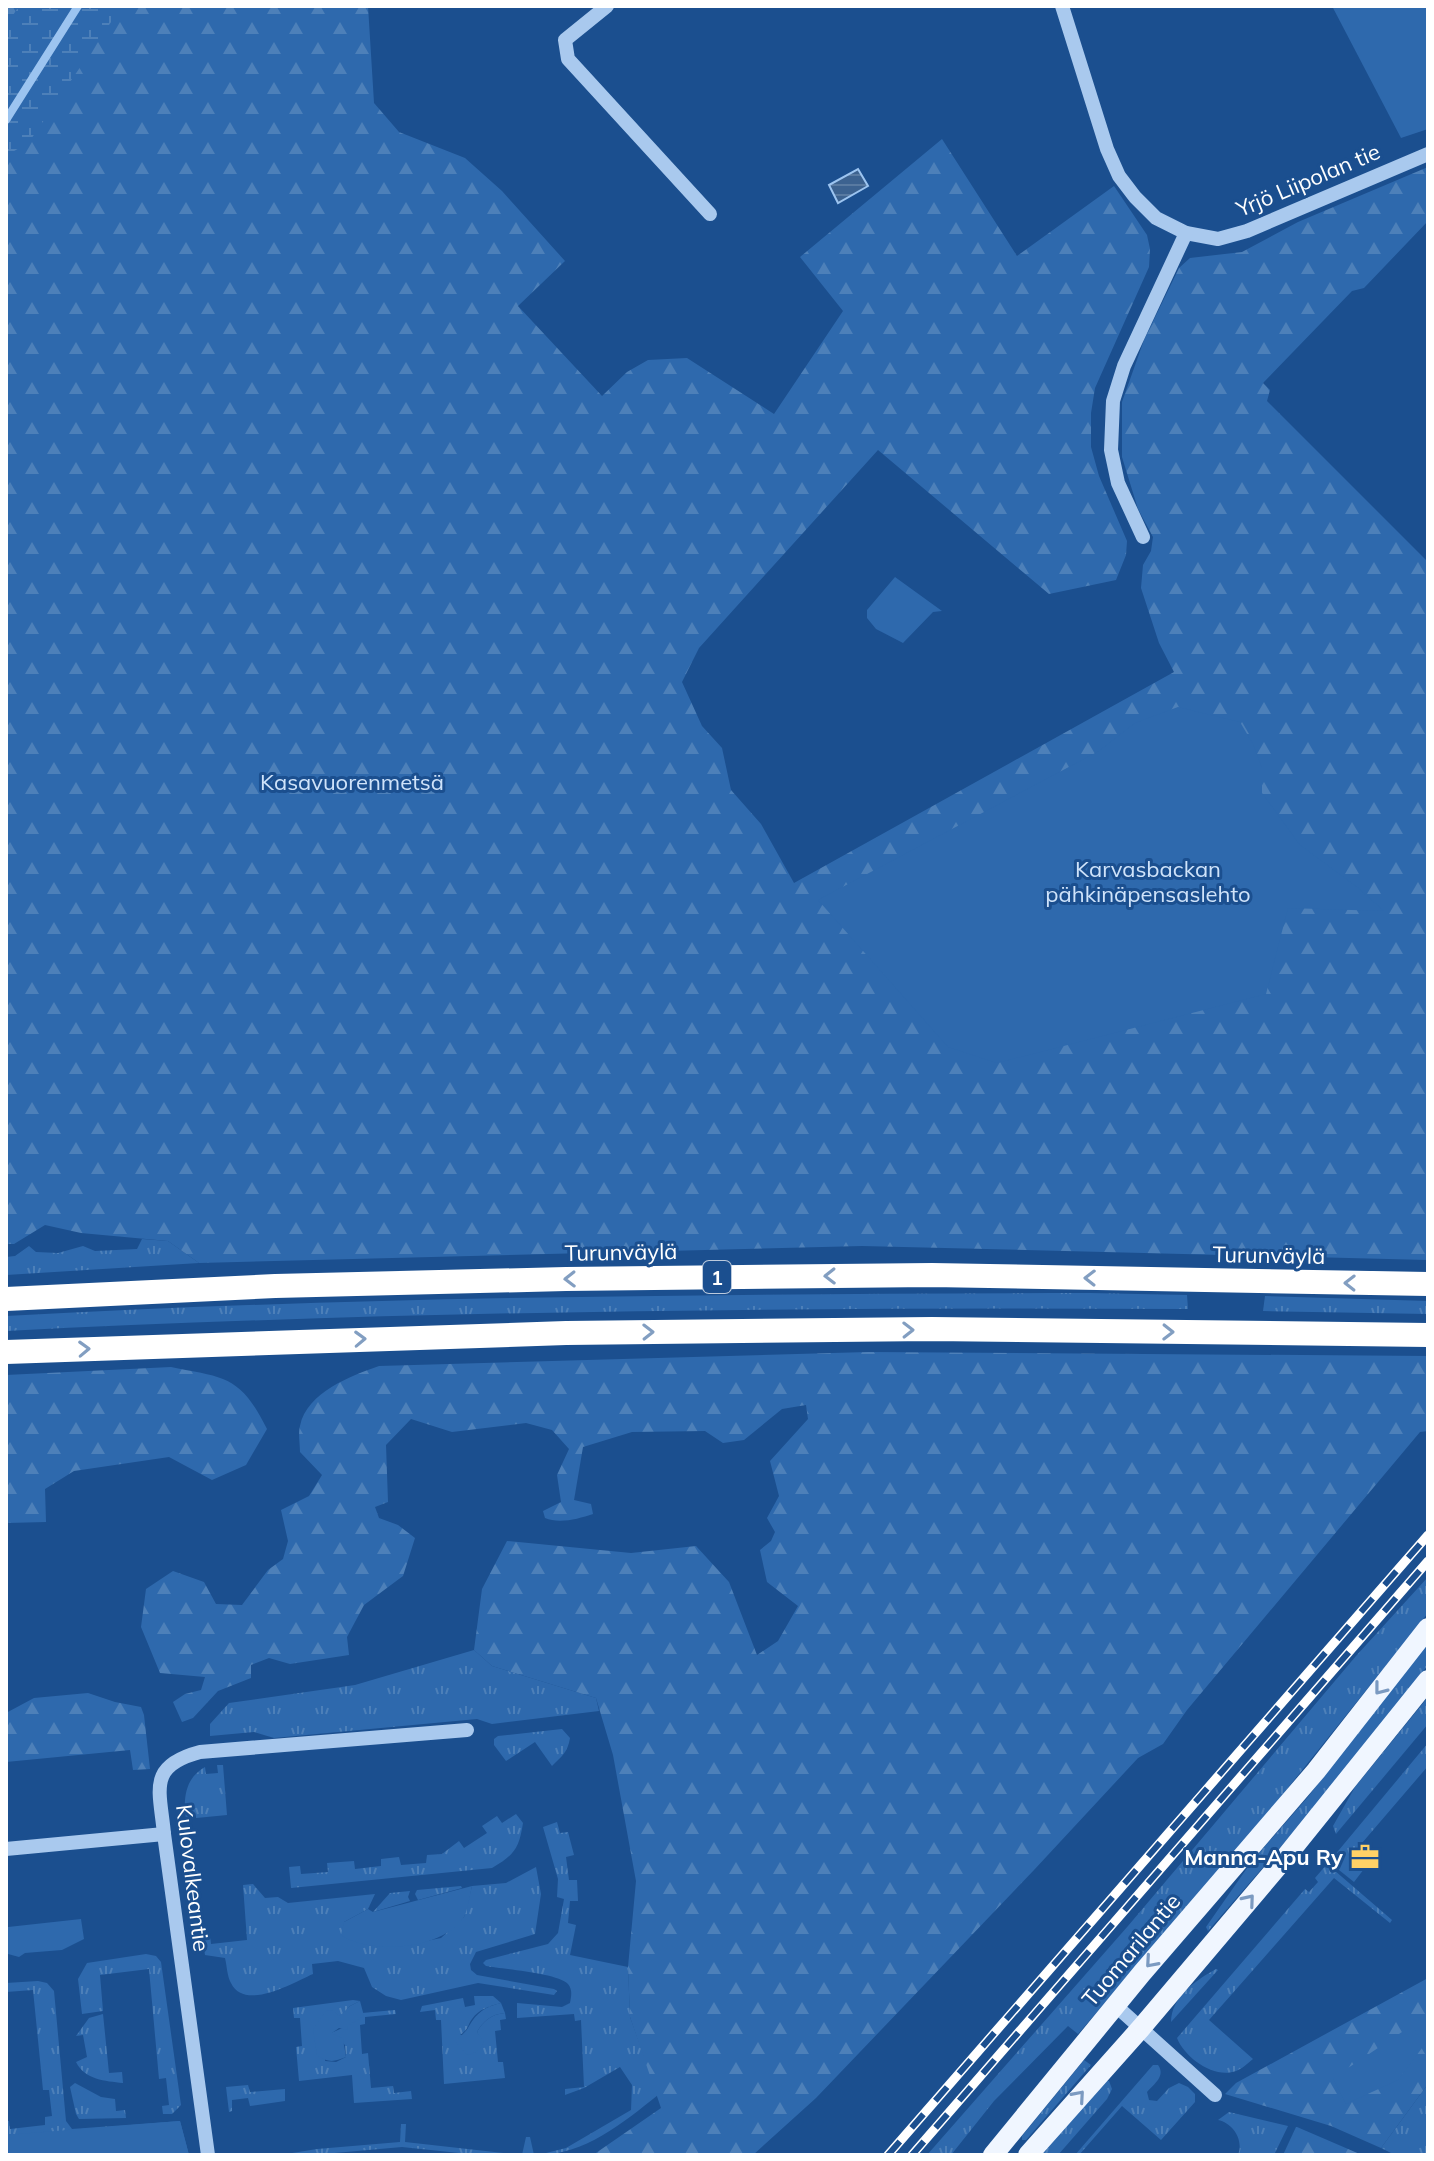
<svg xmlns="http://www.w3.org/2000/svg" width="1434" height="2161" font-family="Mulish,sans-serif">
<defs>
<pattern id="grass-tufts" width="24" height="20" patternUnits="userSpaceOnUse" patternTransform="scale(2)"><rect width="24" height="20" fill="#2e69ad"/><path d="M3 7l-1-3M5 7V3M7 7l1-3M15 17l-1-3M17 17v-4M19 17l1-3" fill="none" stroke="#4d80b9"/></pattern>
<pattern id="forest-firs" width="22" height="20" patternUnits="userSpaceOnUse" patternTransform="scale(2)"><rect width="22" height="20" fill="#2e69ad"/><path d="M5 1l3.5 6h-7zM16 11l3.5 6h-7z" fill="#4d80b9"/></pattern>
<pattern id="wetland-marsh" width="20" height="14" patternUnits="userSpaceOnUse" patternTransform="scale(2)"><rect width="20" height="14" fill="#2e69ad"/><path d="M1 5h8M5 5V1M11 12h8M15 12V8" fill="none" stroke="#4d80b9"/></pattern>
<pattern id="water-rules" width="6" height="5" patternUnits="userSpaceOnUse" patternTransform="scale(2)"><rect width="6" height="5" fill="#3c6290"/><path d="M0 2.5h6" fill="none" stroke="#597aa1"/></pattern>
</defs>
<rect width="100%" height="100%" fill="#1b4f8f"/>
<g fill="url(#grass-tufts)">
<polygon points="142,1239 168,1241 199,1263 6,1275 6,1257 15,1256 29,1246 36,1252 58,1253 83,1246 95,1251 137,1249"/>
<path d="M 1089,1293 L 1187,1295 L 1188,1309 C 794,1307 400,1311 6,1331 L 6,1316 C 367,1296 728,1294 1089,1293 Z"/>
<polygon points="1265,1296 1428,1301 1428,1314 1263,1311"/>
<polygon points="1428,1577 1428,1613 1271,1809 1078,2034 1068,2026 994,2101 951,2155 927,2155 1128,1926 1356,1656"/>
<polygon points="1428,1642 1428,1665 1336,1783 1208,1931 1206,1927 1252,1861 1307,1798"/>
<polygon points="474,1650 492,1666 596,1698 599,1711 492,1724 477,1719 274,1738 254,1732 210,1736 210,1724 229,1703 355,1685"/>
<polygon points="1428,1697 1428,1724 1336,1834 1333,1826 1355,1787"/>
<path d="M 562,1729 L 570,1738 C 568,1752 561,1757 552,1766 L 535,1742 L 506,1761 L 494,1745 L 494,1739 L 498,1736 Z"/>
<polygon points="1428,1743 1428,1766 1350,1857 1364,1869 1354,1882 1329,1862"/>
<path d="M 217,1765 L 223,1765 L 227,1815 L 186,1819 C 183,1799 185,1778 205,1767 L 206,1774 L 218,1773 Z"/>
<path d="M 516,1814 L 523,1823 C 519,1849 514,1855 492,1868 L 291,1888 L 289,1867 L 300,1866 L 301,1874 L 328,1872 L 327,1863 L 354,1861 L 355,1869 L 381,1866 L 381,1859 L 399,1857 L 401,1865 L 426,1863 L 427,1855 L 442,1854 L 459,1841 L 464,1848 L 487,1833 L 482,1826 L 497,1816 L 502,1823 Z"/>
<path d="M 557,1822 L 560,1833 L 568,1832 L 574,1855 L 566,1857 L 569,1880 L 577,1880 L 578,1901 L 570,1901 L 568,1923 L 576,1925 L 570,1955 L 628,1967 L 630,2017 L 658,2095 C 623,2123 584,2155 538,2155 L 566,2148 L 631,2110 L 632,2085 L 620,2067 L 584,2088 L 565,2095 L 565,2089 L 584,2087 L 581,2020 L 575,2021 L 574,2014 L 517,2018 L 517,2003 L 562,2007 L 570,2003 C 571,1997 573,1990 568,1984 C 558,1973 502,1969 486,1966 L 483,1963 L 486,1960 L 548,1944 L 558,1933 L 564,1899 L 557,1897 L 558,1879 L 543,1827 Z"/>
<path d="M 1327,1864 L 1392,1920 L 1390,1923 L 1334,1878 L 1209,2020 L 1253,2059 C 1248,2063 1242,2069 1236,2071 C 1214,2079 1185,2058 1177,2038 L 1305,1889 L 1309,1892 L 1318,1882 L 1315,1878 Z"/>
<path d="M 536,1867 L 541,1894 L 535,1934 L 476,1952 L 470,1964 L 471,1970 L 477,1975 L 554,1989 L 557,1991 L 554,1995 L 478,1983 L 401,2000 L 386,1996 L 372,1987 L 364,1968 L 338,1961 L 312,1964 L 313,1974 C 294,1982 245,2012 231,1983 C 227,1976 227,1966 225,1958 L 205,1955 L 202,1935 L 210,1935 L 211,1944 L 247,1940 L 243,1885 L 253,1884 L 265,1898 L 278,1897 L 288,1903 L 375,1894 L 368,1909 L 344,1922 L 407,1945 L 441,1938 L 464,1917 L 472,1886 L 506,1883 Z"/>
<polygon points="461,1886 462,1888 418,1900 415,1894 417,1890"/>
<polygon points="410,1891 408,1897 410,1901 373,1912 390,1893"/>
<polygon points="146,1954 156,1956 161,1962 181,2105 172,2114 163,2114 162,2106 169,2105 166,2078 159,2079 149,1969 100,1975 103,2011 82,2014 78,1979 87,1963"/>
<path d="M 1216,1969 L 1218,1970 L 1171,2022 C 1171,1997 1196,1980 1216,1969 Z"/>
<polygon points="38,1981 47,1983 54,1991 66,2121 72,2129 180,2121 189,2155 6,2155 6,2121 9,2121 10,2129 45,2125 45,2117 52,2116 49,2090 43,2090 33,1990 6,1992 6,1983"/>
<path d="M 474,1996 L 493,1996 L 501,2003 C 490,2006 479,2009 472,2019 C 467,2026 469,2029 460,2035 L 479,2036 L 477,2032 C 483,2021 492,2014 505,2013 L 506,2019 L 500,2020 L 501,2030 L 495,2031 L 498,2062 L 503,2062 L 505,2078 L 444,2084 L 441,2020 L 436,2020 L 435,2010 L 420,2012 L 422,2006 L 463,1998 L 465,2007 L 475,2005 Z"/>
<polygon points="353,2000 360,2001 350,2006 340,2017 333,2011 325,2061 336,2062 346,2057 345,2045 331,2033 347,2026 362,2013 395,2010 396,2014 365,2017 365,2024 360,2025 362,2054 368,2053 371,2088 393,2086 394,2093 411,2091 412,2099 354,2103 352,2075 299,2081 296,2047 302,2046 300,2018 294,2018 293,2008"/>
<path d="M 103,2014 L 109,2073 L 122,2072 L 123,2083 C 105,2081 85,2080 76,2062 L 87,2057 L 83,2035 L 76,2036 L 89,2018 Z"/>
<polygon points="1084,2060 1091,2065 1026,2140 1022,2140 1022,2136"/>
<path d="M 1153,2065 L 1158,2065 C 1166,2076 1154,2084 1147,2092 L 1149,2100 L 1157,2101 L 1169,2088 L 1179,2083 L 1188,2087 L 1195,2094 L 1195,2102 L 1161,2140 L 1122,2106 L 1079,2155 L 1075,2155 Z"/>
<polygon points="1102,2080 1109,2081 1112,2089 1107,2099 1058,2155 1033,2155"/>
<polygon points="75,2083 101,2097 115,2099 116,2111 125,2110 126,2118 79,2119 76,2114 70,2087"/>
<polygon points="1428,2084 1428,2155 1395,2155 1381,2148"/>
<polygon points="248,2085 250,2092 285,2089 285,2101 250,2106 248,2098 232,2100 232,2111 229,2112 226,2087"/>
<path d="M 1229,2112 L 1288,2126 L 1274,2155 L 1238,2155 C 1244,2140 1233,2123 1218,2120 Z"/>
<polygon points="401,2124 406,2124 405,2142 522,2155 526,2137 530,2137 534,2155 478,2155 402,2147 312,2155 280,2155 317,2149 400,2142"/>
</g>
<g fill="url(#forest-firs)">
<polygon points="6,6 368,6 374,103 399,132 465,158 502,191 565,261 518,306 602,396 627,372 648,360 687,358 774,414 843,311 800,257 942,139 1017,256 1114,186 1147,235 1150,249 1149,267 1095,388 1091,413 1091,447 1099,476 1127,541 1126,555 1116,580 1049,594 878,450 699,648 682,682 702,726 722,748 731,790 761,824 794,883 1174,672 1159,643 1141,588 1143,565 1151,551 1153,537 1138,509 1122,457 1122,402 1144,340 1179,268 1190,258 1242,252 1298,222 1428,167 1428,221 1364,288 1352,291 1263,383 1270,390 1267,401 1428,562 1428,1260 862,1246 199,1263 168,1241 81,1233 45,1225 14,1244 6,1244"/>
<path d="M 868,1352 L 1428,1356 L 1428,1431 L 1420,1432 L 1187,1710 L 1163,1744 L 1138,1758 L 1034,1870 L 816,2098 L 753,2155 L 593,2155 L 661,2108 L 630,2017 L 628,1967 L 636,1881 L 613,1755 L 596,1698 L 492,1666 L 474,1650 L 482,1589 L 507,1541 L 631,1553 L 696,1546 L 729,1582 L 757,1655 L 778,1641 L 798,1606 L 767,1582 L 760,1550 L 771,1541 L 775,1532 L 767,1518 L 779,1496 L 770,1461 L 808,1419 L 806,1405 L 782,1409 L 744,1440 L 723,1443 L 705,1431 L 632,1432 L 583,1447 L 574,1500 L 591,1504 L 593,1514 C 578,1519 559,1524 545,1518 L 543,1511 L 561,1502 L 557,1475 L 569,1449 L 552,1430 L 526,1423 L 452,1432 L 411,1419 L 386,1445 L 388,1502 L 375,1507 L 379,1518 L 398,1525 L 415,1538 L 403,1576 L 364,1605 L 347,1637 L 349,1655 L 290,1664 L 269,1658 L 251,1665 L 251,1678 L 218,1691 L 193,1718 L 182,1722 L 173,1702 L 185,1694 L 201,1690 L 205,1677 L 160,1673 L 141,1627 L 146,1589 L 173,1571 L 204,1582 L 216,1604 L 242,1605 L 268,1570 L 283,1559 L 288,1541 L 281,1510 L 309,1496 L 322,1475 L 300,1452 C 300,1444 298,1433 300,1426 C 307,1392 351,1376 379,1366 Z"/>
<path d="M 171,1367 C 225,1378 240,1375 267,1429 L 246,1465 L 212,1480 L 169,1457 L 74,1471 L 45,1489 L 46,1522 L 6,1523 L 6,1375 Z"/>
<polygon points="88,1693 115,1702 141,1707 144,1715 150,1769 133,1770 130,1750 6,1762 6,1713 34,1698"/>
<polygon points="1428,1978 1428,2084 1381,2148 1331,2126 1225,2094 1236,2083"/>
<polygon points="1296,2127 1297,2127 1362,2155 1283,2155"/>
</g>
<polygon fill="url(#wetland-marsh)" points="19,6 122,6 29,142 6,156 6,26"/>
<g fill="#2e69ad">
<polygon points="1332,6 1428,6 1428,129 1401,138"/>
<polygon points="895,577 942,611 933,612 903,643 876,629 867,618 867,610"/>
<polygon points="1178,707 1240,722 1253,744 1262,768 1262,793 1300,845 1357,887 1384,911 1288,908 1266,994 997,1063 948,1047 818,900 1099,751 1135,723"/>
<path d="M 472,1886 C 470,1895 468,1909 464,1917 C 443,1950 370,1955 341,1935 L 344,1922 L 368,1909 L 373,1912 Z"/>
<polygon points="81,1919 84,1939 62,1950 25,1953 19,1957 8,1954 8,1927"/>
<path d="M 360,2001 L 364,2016 L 348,2026 L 347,2030 L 339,2028 L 332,2033 L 343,2039 L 346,2057 C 334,2062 328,2063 317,2055 L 313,2029 L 326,2011 L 333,2010 L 340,2016 L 350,2006 Z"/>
<path d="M 501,2003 L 505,2013 C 492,2014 483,2021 477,2032 L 484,2042 C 480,2050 476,2053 467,2055 L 456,2042 C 460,2035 466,2033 469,2026 C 477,2012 485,2007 501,2003 Z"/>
<polygon points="1411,2026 1428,2040 1398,2080 1346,2104 1333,2078"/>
<polygon points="180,2121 189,2155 6,2155 6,2135"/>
</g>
<polygon fill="url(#water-rules)" stroke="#9cc4f0" stroke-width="2" points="858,169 868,186 838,203 829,185"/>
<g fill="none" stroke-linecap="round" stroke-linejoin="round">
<polyline stroke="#9cc4f0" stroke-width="8" points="6,120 78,6"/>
<g stroke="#a9c9ee" stroke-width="14">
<polyline points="607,6 565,40 568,59 710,214"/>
<polyline points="1062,6 1107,149 1119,176 1135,197 1156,218 1186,233 1218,239 1247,231 1428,154"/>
<polyline points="1143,537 1118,483 1111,450 1113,401 1124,366 1186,233"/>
<polyline points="6,1849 164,1834"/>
<polyline points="1115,2005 1215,2095"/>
<path d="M 208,2155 L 164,1834 C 160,1790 147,1766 200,1752 L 467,1730"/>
</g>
<g stroke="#f0f6ff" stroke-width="20">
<polyline points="993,2155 1142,1973 1316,1771 1428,1628"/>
<polyline points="1028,2155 1141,2028 1284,1859 1428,1680"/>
</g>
<g stroke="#fff" stroke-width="24">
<polyline points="6,1299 275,1286 566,1279 932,1275 1428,1284"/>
<polyline points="6,1352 566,1333 932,1329 1428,1335"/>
</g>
<defs>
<g id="rail">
<polyline points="888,2155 1428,1535"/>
<polyline points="912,2155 1428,1561"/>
</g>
</defs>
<use href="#rail" stroke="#fff" stroke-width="9"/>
<use href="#rail" stroke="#1b4f8f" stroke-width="6" stroke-dasharray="18" stroke-linecap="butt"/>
</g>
<defs><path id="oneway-chevron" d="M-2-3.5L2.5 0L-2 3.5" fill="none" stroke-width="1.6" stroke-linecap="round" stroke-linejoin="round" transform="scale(2)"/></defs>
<g stroke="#829ec1">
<use href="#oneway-chevron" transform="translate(830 1276) rotate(179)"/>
<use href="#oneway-chevron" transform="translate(1090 1278) rotate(-179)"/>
<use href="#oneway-chevron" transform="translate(570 1279) rotate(179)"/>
<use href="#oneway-chevron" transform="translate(1350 1283) rotate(-179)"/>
<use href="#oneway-chevron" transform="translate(908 1330) rotate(-1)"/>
<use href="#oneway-chevron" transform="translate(648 1332) rotate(-1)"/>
<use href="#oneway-chevron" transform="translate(1168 1332) rotate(1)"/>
<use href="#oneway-chevron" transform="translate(360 1339) rotate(-2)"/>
<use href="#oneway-chevron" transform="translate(84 1349) rotate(-2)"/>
</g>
<g stroke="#7b9ac1">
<use href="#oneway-chevron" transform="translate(1380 1689) rotate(128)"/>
<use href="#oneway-chevron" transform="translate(1249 1900) rotate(-50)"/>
<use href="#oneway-chevron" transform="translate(1151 1962) rotate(131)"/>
<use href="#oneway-chevron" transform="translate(1079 2096) rotate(-49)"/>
</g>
<defs>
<symbol id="office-bare" viewBox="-9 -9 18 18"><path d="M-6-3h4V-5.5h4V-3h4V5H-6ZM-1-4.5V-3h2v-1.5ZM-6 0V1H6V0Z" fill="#ffd166" stroke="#1b4f8f" stroke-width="2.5" paint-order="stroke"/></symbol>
</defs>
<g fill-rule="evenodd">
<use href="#office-bare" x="1345" y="1837" width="40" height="40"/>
</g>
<g text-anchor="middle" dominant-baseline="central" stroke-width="6" stroke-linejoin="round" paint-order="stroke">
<rect fill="#1b4f8f" stroke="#bbcadd" stroke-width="2" x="703" y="1261" width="28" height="32" rx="6"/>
<g font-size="20" font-weight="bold" fill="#fff">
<text x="717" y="1277">1</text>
</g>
<g font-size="22" fill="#fff" stroke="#1b4f8f">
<text transform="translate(1308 180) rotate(-23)">Yrjö Liipolan tie</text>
<text transform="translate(621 1252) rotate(-1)">Turunväylä</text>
<text transform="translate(1269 1255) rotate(1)">Turunväylä</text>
<text transform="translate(193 1878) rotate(83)">Kulovalkeantie</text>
<text transform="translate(1131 1950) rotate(-50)">Tuomarilantie</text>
</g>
<g font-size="22" fill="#cfe3fa" stroke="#1b4f8f">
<text x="352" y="782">Kasavuorenmetsä</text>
<text x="1148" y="869">Karvasbackan<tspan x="1148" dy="25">pähkinäpensaslehto</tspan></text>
</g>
<g font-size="22" font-weight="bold" fill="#fff" stroke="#1b4f8f" text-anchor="end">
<text x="1343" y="1857">Manna-Apu Ry</text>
</g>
</g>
<rect width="1434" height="2161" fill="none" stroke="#ffffff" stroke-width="16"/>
</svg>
